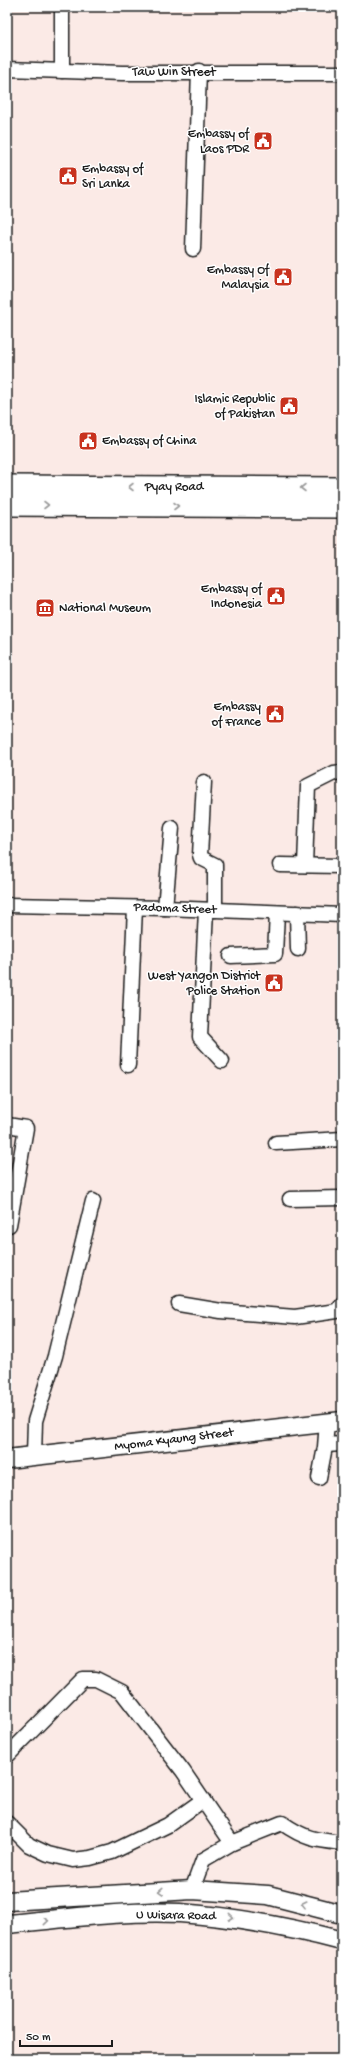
<svg xmlns="http://www.w3.org/2000/svg" width="349" height="2066" font-family="'Gochi Hand',sans-serif">
<rect width="100%" height="100%" fill="#fbeae6"/>
<filter id="ink" filterUnits="userSpaceOnUse"><feTurbulence type="fractalNoise" baseFrequency=".025" numOctaves="2"/><feDisplacementMap in="SourceGraphic" scale="8" xChannelSelector="R" yChannelSelector="G"/><feConvolveMatrix kernelMatrix="1 2 1 2 8 2 1 2 1" color-interpolation-filters="sRGB"/></filter>
<g filter="url(#ink)">
<g fill="none" stroke-linecap="round" stroke-linejoin="round">
<defs>
<g id="minor">
<polyline points="7,69 122,73 342,73"/>
<polyline points="62,71 62,7"/>
<polyline points="193,249 199,71"/>
<polyline points="204,782 200,855 201,858 215,865 215,910"/>
<polyline points="280,865 342,866"/>
<polyline points="305,865 308,786 334,773 342,772"/>
<polyline points="7,905 165,908 342,915"/>
<polyline points="165,908 172,828"/>
<polyline points="206,910 200,1037 222,1061"/>
<polyline points="297,913 298,949"/>
<polyline points="231,956 275,954 277,913"/>
<polyline points="128,1065 135,908"/>
<polyline points="7,1125 26,1128 9,1225 7,1225"/>
<polyline points="276,1143 342,1139"/>
<polyline points="290,1199 342,1198"/>
<polyline points="179,1304 221,1311 295,1317 337,1311 342,1304"/>
<polyline points="326,1445 342,1444"/>
<polyline points="34,1456 35,1421 55,1356 93,1201"/>
<polyline points="319,1478 325,1447 327,1422"/>
<polyline points="7,1756 83,1679 96,1679 122,1692 183,1771 232,1843"/>
<polyline points="7,1823 29,1845 48,1854 73,1860 90,1858 112,1852 168,1825 203,1800"/>
<path d="M 192,1890 L 203,1860 L 232,1843 L 282,1823 C 305,1839 315,1840 342,1843"/>
</g>
<g id="major">
<polyline points="7,1459 342,1421"/>
<polyline points="7,1901 192,1890 268,1895 342,1914"/>
<path d="M 7,1924 C 64,1919 123,1910 180,1913 C 236,1917 288,1927 342,1941"/>
</g>
<g id="highway">
<polyline points="7,486 342,488"/>
<polyline points="7,505 342,507"/>
</g>
</defs>
<use href="#minor" stroke="#1c1c1c" stroke-width="17"/>
<use href="#major" stroke="#1c1c1c" stroke-width="21"/>
<use href="#highway" stroke="#1c1c1c" stroke-width="24"/>
<use href="#minor" stroke="#fff" stroke-width="14"/>
<use href="#major" stroke="#fff" stroke-width="18"/>
<use href="#highway" stroke="#fff" stroke-width="21"/>
</g>
<defs><path id="oneway-chevron" d="M-2-3.5L2.5 0L-2 3.5" fill="none" stroke-width="1.6" stroke-linecap="round" stroke-linejoin="round"/></defs>
<g stroke="#999">
<use href="#oneway-chevron" transform="translate(131 487) rotate(-180)"/>
<use href="#oneway-chevron" transform="translate(303 488) rotate(-180)"/>
<use href="#oneway-chevron" transform="translate(46 505)"/>
<use href="#oneway-chevron" transform="translate(176 506)"/>
<use href="#oneway-chevron" transform="translate(161 1891) rotate(177)"/>
<use href="#oneway-chevron" transform="translate(304 1904) rotate(-166)"/>
<use href="#oneway-chevron" transform="translate(231 1917) rotate(5)"/>
<use href="#oneway-chevron" transform="translate(46 1921) rotate(-5)"/>
</g>
</g>
<defs>
<symbol id="civic-square" viewBox="-11 -11 22 22"><rect x="-9" y="-9" width="18" height="18" rx="4" fill="#c8321e" stroke="#fff"/><path d="M-.6-6.5H3V-4.5H.6V-3L4-1V1h2V6H-6V1h2V-1L-.6-3ZM-1.2 2.5V6h2.4V2.5Z" fill="#fff"/></symbol>
<symbol id="museum-square" viewBox="-11 -11 22 22"><rect x="-9" y="-9" width="18" height="18" rx="4" fill="#c8321e" stroke="#fff"/><path d="M0-6L6-3V-2H-6V-3ZM-5-1h2V3h-2ZM-1-1h2V3h-2ZM3-1h2V3H3ZM-6 4H6V6H-6Z" fill="#fff"/></symbol>
</defs>
<g fill-rule="evenodd">
<use href="#civic-square" x="252" y="130" width="22" height="22"/>
<use href="#civic-square" x="57" y="165" width="22" height="22"/>
<use href="#civic-square" x="272" y="266" width="22" height="22"/>
<use href="#civic-square" x="278" y="395" width="22" height="22"/>
<use href="#civic-square" x="77" y="430" width="22" height="22"/>
<use href="#civic-square" x="265" y="585" width="22" height="22"/>
<use href="#museum-square" x="34" y="597" width="22" height="22"/>
<use href="#civic-square" x="264" y="703" width="22" height="22"/>
<use href="#civic-square" x="263" y="972" width="22" height="22"/>
</g>
<g text-anchor="middle" dominant-baseline="central" stroke-width="3" stroke-linejoin="round" paint-order="stroke">
<g font-size="13" fill="#1c1c1c" stroke="#fff">
<text x="174" y="72">Taw Win Street</text>
<text x="174" y="487">Pyay Road</text>
<text transform="translate(175 909) rotate(2)">Padoma Street</text>
<text transform="translate(174 1440) rotate(-7)">Myoma Kyaung Street</text>
<text transform="translate(176 1916) rotate(1)">U Wisara Road</text>
</g>
<g font-size="13" fill="#1c1c1c" stroke="#fff" text-anchor="end">
<text x="249" y="134">Embassy of<tspan x="249" dy="15">Laos PDR</tspan></text>
<text x="82" y="169" text-anchor="start">Embassy of<tspan x="82" dy="15">Sri Lanka</tspan></text>
<text x="269" y="270">Embassy Of<tspan x="269" dy="15">Malaysia</tspan></text>
<text x="275" y="399">Islamic Republic<tspan x="275" dy="15">of Pakistan</tspan></text>
<text x="102" y="441" text-anchor="start">Embassy of China</text>
<text x="262" y="589">Embassy of<tspan x="262" dy="15">Indonesia</tspan></text>
<text x="59" y="608" text-anchor="start">National Museum</text>
<text x="261" y="707">Embassy<tspan x="261" dy="15">of France</tspan></text>
<text x="260" y="976">West Yangon District<tspan x="260" dy="15">Police Station</tspan></text>
</g>
</g>
<rect width="349" height="2066" fill="none" stroke="#fff" stroke-width="24"/>
<rect x="12" y="12" width="325" height="2042" fill="none" stroke="#1c1c1c" stroke-width="1.5" filter="url(#ink)"/>
<path d="M20 2040v6h92v-6" fill="none" stroke="#1c1c1c" stroke-width="2"/>
<text x="26" y="2040" font-size="12" fill="#1c1c1c" stroke="#ffffff" stroke-width="3" paint-order="stroke">50 m</text>
</svg>
